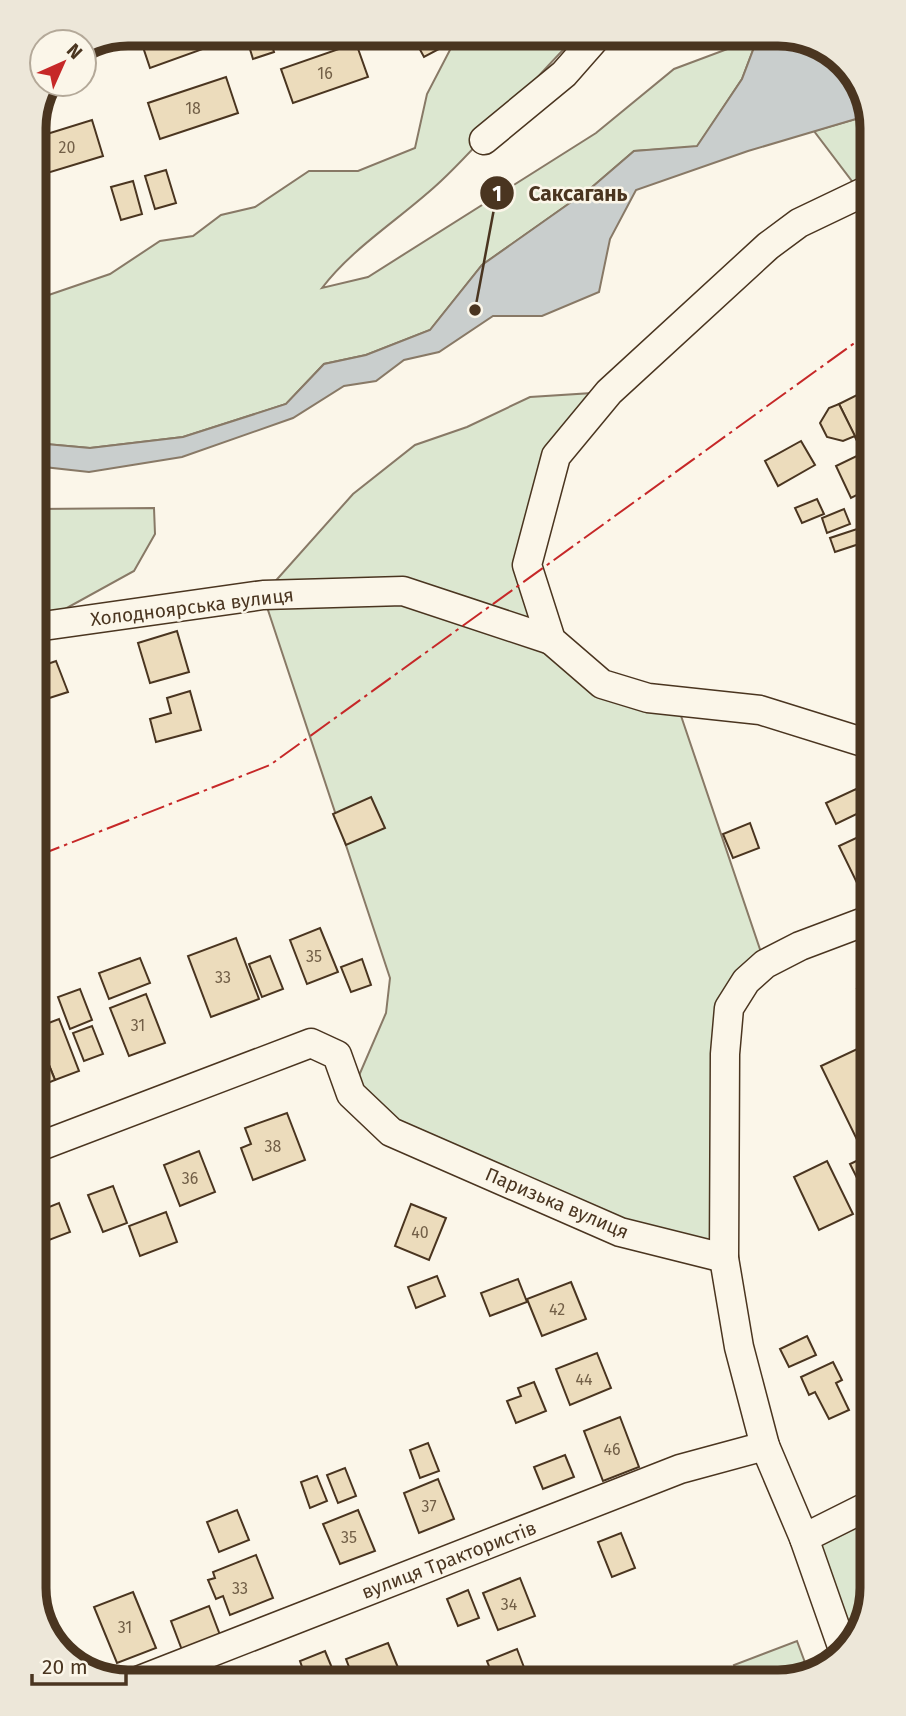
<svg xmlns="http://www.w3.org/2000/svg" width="906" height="1716" font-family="'Fira Sans',sans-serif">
<rect width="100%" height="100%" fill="#fbf6e9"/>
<g fill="#dce7d0" stroke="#887966" stroke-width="2">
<path d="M 486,33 L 580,33 C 531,80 491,134 441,181 C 403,217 354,246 322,288 L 368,277 L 596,133 L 674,69 L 757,38 L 755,33 L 765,33 L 758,37 L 742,79 L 697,147 L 634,151 L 591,188 L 482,265 L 430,330 L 366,355 L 324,364 L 286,404 L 183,437 L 90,448 L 35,443 L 34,300 L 110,274 L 160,241 L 193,236 L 221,215 L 255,207 L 309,171 L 358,171 L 415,148 L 427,94 L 452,46 Z"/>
<polygon points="866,116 866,191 861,193 814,131"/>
<polygon points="609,392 556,456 527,565 552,640 602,684 676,701 765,964 729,1008 724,1258 391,1132 351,1094 386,1013 390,978 263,595 353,494 415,445 467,427 530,397"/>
<polygon points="154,508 155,534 134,571 36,625 35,509"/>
<path d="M 872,1504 C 873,1548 881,1621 844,1652 L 804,1538 Z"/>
<polygon points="797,1641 810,1676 739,1676 734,1665"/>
</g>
<path fill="#c9cecd" stroke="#887966" stroke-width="2" d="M 765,33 C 806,33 844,52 864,89 C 868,96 866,108 866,116 L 748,151 L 636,190 L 610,239 L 599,292 L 542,316 L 493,316 L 439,352 L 404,360 L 376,381 L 344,386 L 293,418 L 182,457 L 89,472 L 35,466 L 35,443 L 90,448 L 183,437 L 286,404 L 324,364 L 366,355 L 430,330 L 482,265 L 591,188 L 634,151 L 697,146 L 742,79 L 758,37 Z"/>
<g fill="#ecdcbc" stroke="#4a3520" stroke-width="2">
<polygon points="180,33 222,33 225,41 150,68 143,47"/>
<polygon points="245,33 268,33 274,52 253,59"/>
<polygon points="411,33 469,33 424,57"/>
<polygon points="356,43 368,77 293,103 281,69"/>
<polygon points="226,77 238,113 160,139 148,103"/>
<polygon points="92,120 103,156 34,177 34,138"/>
<polygon points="166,170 176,203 155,209 145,176"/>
<polygon points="133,181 142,214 121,220 111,187"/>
<polygon points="867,390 867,438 858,443 839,404"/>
<polygon points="839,404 855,436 843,441 827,437 820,423 829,408"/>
<polygon points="801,441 815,465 778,486 765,461"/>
<polygon points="867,451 867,490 851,498 836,466"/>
<polygon points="817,499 824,514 802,523 795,508"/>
<polygon points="844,509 850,524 827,533 822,518"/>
<polygon points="857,529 862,543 835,552 830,538"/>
<polygon points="177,631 189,672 150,683 138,643"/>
<polygon points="56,661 68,692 40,701 36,690 36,668"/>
<polygon points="190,691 201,730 156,742 150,719 171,713 167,698"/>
<polygon points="856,789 867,809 836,824 826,803"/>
<polygon points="371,797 385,828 346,845 333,814"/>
<polygon points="750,823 759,848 733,858 723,834"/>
<polygon points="869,832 869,882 859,887 839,846"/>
<polygon points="320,928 338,972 307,984 290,940"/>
<polygon points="236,938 259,999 211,1017 188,956"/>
<polygon points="270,956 283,989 262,997 249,964"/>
<polygon points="140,958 150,983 109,999 99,973"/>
<polygon points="362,959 371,985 351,992 341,967"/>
<polygon points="870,982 870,1016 857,989"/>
<polygon points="80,989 92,1020 70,1029 58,997"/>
<polygon points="146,994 165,1043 129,1056 110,1008"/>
<polygon points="59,1019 79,1071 55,1080 38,1038 38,1027"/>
<polygon points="92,1026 103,1054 84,1061 73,1033"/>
<polygon points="38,1038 55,1080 38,1087"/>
<polygon points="870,1043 871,1148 863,1152 821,1066"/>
<polygon points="287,1113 305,1160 253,1180 241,1148 251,1144 245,1128"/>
<polygon points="199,1151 215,1192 180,1206 164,1165"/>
<polygon points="871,1154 871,1176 859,1182 850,1164"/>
<polygon points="827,1161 853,1214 819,1230 794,1177"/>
<polygon points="113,1186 127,1223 103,1232 88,1195"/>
<polygon points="59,1203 70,1232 49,1240 39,1211"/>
<polygon points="411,1204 446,1218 429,1260 395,1246"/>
<polygon points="166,1212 177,1242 140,1256 129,1226"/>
<polygon points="437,1276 445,1296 416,1308 408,1287"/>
<polygon points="518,1279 527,1302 490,1316 481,1293"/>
<polygon points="571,1282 586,1319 542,1336 527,1299"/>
<polygon points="807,1336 816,1355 789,1367 780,1349"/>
<polygon points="597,1353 611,1388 570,1405 556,1369"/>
<polygon points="833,1362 842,1380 836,1383 849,1410 829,1419 815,1392 809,1395 801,1377"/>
<polygon points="534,1382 546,1411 516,1423 507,1401 521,1396 518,1388"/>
<polygon points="872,1411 872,1434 863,1416"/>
<polygon points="620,1417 639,1467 603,1481 584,1431"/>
<polygon points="428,1443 439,1471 420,1478 410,1450"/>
<polygon points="565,1455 574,1477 543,1489 534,1467"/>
<polygon points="345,1468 356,1496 338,1503 327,1475"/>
<polygon points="317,1476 327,1501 310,1508 301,1482"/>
<polygon points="438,1479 454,1519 419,1533 404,1493"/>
<polygon points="237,1510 249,1540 219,1552 207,1522"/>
<polygon points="358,1510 375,1551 340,1564 323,1524"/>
<polygon points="621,1533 635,1568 612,1577 598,1542"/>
<polygon points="256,1555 273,1598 230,1615 223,1596 216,1599 208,1580 215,1578 213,1572"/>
<polygon points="520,1578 535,1616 498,1630 483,1593"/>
<polygon points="468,1590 479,1618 458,1626 447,1599"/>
<polygon points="133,1592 156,1648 117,1663 94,1607"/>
<polygon points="209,1606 220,1635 182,1650 171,1621"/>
<polygon points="388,1643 403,1680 354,1680 346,1659"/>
<polygon points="517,1649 525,1670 494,1679 487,1661"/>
<polygon points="325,1651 337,1680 307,1681 300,1661"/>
</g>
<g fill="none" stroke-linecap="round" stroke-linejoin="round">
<defs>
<g id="street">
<polyline points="484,140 564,74 600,33"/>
<polyline points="866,191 799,223 768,246 609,392 556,456 527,565 551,640 602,684 648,698 760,710 869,744"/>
<polyline points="36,627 263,595 403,591 551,640"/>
<polyline points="38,1147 311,1043 337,1055 351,1094 391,1132 620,1232 724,1258"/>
<polyline points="804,1538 872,1504"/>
<polyline points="844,1652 804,1538 765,1446 739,1347 724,1258 725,1054 729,1008 746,981 765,964 800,946 869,920"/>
<polyline points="135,1682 680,1469 765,1446"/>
</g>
</defs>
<use href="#street" stroke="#4a3520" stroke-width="31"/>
<use href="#street" stroke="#fbf6e9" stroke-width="28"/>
<polyline stroke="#c62828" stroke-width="2" stroke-dasharray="24 5 3.5 5" stroke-linecap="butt" points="37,856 270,765 867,334"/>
</g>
<g text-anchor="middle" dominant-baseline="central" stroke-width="5" stroke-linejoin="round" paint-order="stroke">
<g font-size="16" fill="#725f47">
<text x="325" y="73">16</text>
<text x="193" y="108">18</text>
<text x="67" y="147">20</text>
<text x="314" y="956">35</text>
<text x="223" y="977">33</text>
<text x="138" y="1025">31</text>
<text x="273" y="1146">38</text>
<text x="190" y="1178">36</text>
<text x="420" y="1232">40</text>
<text x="557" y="1309">42</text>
<text x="584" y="1379">44</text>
<text x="612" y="1449">46</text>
<text x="429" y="1506">37</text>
<text x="349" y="1537">35</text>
<text x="240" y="1588">33</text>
<text x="509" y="1604">34</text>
<text x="125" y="1627">31</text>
</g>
<g font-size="19" fill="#4a3520" stroke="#fbf6e9">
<text transform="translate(192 607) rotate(-7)">Холодноярська вулиця</text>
<text transform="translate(557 1203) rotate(23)">Паризька вулиця</text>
<text transform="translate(449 1560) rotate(-21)">вулиця Трактористів</text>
</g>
</g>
<path d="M0 0H906V1716H0ZM128 46H778A82 82 0 0 1 860 128V1588A82 82 0 0 1 778 1670H128A82 82 0 0 1 46 1588V128A82 82 0 0 1 128 46Z" fill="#ede7d9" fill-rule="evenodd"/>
<path fill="none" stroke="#4a3520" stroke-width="9" d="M128 46H778A82 82 0 0 1 860 128V1588A82 82 0 0 1 778 1670H128A82 82 0 0 1 46 1588V128A82 82 0 0 1 128 46Z"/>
<path fill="none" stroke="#4a3520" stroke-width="2.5" d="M475 310L497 193"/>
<g fill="#4a3520" stroke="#fbf6e9" stroke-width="2.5">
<circle cx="475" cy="310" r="7"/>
<circle cx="497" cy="193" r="18"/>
</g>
<g font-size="21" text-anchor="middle" font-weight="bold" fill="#fff">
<text x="497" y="201">1</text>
</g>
<g font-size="21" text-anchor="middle" font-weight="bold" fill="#4a3520" stroke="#fbf6e9" stroke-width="5" stroke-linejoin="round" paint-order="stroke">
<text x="578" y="201">Саксагань</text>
</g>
<g transform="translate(63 63) rotate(45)"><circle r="33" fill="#fbf6e9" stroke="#b4a999" stroke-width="2"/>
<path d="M0-5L12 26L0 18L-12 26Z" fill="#c62828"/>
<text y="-10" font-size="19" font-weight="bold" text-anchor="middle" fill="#4a3520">N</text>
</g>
<path d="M32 1674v10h94v-10" fill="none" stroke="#4a3520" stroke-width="3.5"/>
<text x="42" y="1674" font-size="21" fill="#4a3520" stroke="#fbf6e9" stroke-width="5" paint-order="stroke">20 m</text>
</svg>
